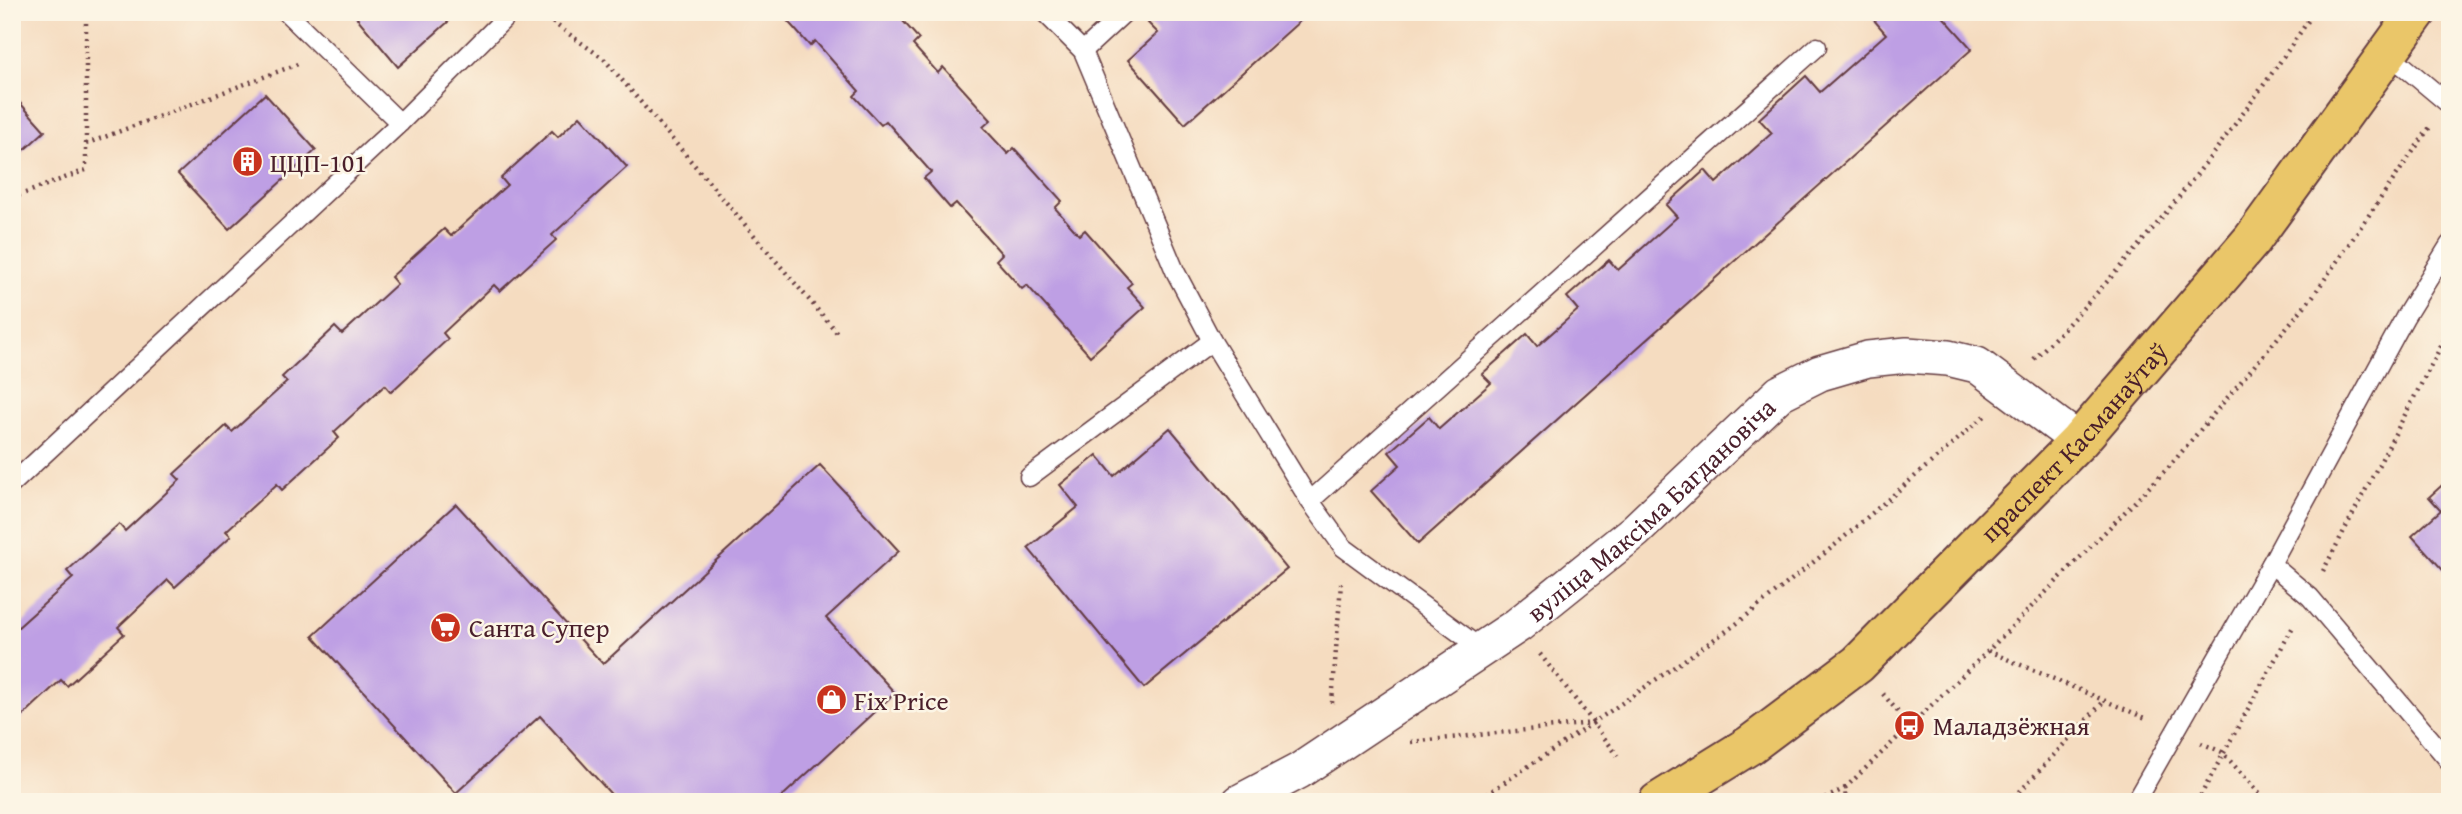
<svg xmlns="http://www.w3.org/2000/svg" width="2462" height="814" font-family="'Gentium Book Plus',serif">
<rect width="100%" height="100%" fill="#fcf5e5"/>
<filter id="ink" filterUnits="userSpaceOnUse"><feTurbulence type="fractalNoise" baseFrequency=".0143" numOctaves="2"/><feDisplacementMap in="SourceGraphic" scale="14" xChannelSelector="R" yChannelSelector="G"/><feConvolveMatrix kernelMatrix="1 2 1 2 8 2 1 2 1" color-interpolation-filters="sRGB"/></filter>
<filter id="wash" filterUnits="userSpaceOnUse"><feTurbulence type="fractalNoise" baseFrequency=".00686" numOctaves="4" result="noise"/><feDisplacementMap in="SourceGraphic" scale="28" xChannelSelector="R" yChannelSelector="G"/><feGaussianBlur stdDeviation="1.57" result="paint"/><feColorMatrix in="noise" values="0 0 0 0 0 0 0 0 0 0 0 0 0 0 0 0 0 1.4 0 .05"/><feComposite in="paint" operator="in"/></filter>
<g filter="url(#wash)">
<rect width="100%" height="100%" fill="#f5dcc0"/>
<g id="blocks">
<g fill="#be9fe4">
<polygon points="352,12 459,12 398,67"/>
<polygon points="787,12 895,12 919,39 913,45 938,73 943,67 991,120 983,127 1008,154 1014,148 1062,201 1055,208 1079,235 1085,230 1132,283 1127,287 1145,307 1090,356 1027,285 1022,289 996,260 1002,254 956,203 950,208 924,178 931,172 886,121 881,125 854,96 859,91 815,41 810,46 783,16"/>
<polygon points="1160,12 1310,12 1185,124 1128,60 1158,33 1148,23"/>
<polygon points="1867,12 1939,12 1972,49 1418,544 1371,491 1400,465 1389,452 1429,417 1439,429 1491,383 1482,374 1527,334 1537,346 1578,310 1567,297 1609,260 1618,270 1677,217 1666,205 1705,170 1716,183 1772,133 1759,119 1806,76 1820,92 1886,34"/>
<polygon points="12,94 45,131 12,161"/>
<polygon points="265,94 316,150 229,229 178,174"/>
<polygon points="580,116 627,167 552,235 556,240 500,291 494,285 443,333 448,339 391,392 385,385 334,432 339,438 282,490 277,484 226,531 231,536 175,587 168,580 118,627 124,634 67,686 61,680 12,726 12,625 16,629 73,578 67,571 119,524 125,531 180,480 174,474 226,426 232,432 287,382 282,377 335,327 342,334 397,284 391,277 444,229 451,236 507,185 501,178 552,131 558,137"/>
<polygon points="1170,428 1287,569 1144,688 1028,548 1078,507 1060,485 1097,455 1114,476"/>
<polygon points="820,465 899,551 826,618 895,693 776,802 618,802 540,716 456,793 313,636 456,504 603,664"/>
<polygon points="2450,478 2450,578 2412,536 2441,510 2429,497"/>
</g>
</g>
</g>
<g filter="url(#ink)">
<use href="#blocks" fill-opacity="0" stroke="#643b41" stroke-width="2"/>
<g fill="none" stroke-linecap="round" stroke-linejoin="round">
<defs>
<g id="lane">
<polyline points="286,12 400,123"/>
<polyline points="1044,12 1083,51 1175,271 1212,341 1310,501 1343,547 1480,648"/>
<polyline points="1083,51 1125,12"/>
<polyline points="2389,54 2450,105"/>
<polyline points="1029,477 1212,341"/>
<polyline points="12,484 400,123 511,12"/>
<polyline points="1310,501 1817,47"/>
<polyline points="2271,564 2310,597 2450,762"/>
<polyline points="2135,802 2271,564 2405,317 2450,244"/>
</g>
<g id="street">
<path id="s1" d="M 1240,802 L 1299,771 L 1518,625 L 1635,531 L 1780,393 L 1820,373 L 1868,359 L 1907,355 L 1948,358 L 1977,365 L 2079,441"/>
</g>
<g id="primary">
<path id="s2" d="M 1658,802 L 1750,745 L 1858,664 L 2079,441 L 2252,240 L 2417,12"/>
</g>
</defs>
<use href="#lane" stroke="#643b41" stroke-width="21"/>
<use href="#street" stroke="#643b41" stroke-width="38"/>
<use href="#primary" stroke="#643b41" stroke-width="42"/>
<g stroke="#643b41" stroke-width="4.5" stroke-dasharray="2 5" stroke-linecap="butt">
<polyline points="541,14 604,59 839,335"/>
<polyline points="86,144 298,64"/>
<polyline points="12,198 86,170 86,12"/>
<path d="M 2034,359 C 2138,255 2232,135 2314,12"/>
<polyline points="2323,571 2450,329"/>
<polyline points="1988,651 2148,719"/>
<polyline points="1540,654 1593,722"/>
<polyline points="1883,694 1909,725"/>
<polyline points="1332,703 1341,583"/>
<polyline points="1411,742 1593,723 1735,625 1835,545 1985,416"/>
<polyline points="2201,743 2222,752 2267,802"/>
<polyline points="1845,788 1988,651 2169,467 2313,296 2432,124"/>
<polyline points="1475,802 1593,723 1618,756"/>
<polyline points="1819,802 1845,788 1846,802"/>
<polyline points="2010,802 2105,700"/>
<polyline points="2197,802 2294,625"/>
</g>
<use href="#lane" stroke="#fff" stroke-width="18"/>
<use href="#street" stroke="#fff" stroke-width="35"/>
<use href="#primary" stroke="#eac669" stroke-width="38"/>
</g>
</g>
<defs>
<symbol id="building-disc" viewBox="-11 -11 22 22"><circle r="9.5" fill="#c8321e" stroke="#fcf5e5"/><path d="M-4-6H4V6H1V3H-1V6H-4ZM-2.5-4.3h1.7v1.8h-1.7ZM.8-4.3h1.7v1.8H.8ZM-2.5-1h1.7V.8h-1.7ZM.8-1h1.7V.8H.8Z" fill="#fff"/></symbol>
<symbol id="supermarket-disc" viewBox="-11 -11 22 22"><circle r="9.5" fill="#c8321e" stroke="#fcf5e5"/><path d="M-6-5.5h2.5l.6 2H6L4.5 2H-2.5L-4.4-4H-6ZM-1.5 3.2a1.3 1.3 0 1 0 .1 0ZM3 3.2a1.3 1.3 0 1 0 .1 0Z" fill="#fff"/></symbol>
<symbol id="shop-disc" viewBox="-11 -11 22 22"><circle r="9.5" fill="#c8321e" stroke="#fcf5e5"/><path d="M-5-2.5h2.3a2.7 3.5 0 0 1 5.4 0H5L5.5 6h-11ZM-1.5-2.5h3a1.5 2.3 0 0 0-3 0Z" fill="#fff"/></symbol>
<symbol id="bus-disc" viewBox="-11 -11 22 22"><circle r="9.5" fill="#c8321e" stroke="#fcf5e5"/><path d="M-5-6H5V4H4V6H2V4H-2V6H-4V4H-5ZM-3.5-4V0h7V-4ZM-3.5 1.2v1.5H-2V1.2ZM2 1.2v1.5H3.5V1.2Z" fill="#fff"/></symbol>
</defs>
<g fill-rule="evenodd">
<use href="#building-disc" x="230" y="144" width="35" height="35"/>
<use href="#supermarket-disc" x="428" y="610" width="35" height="35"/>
<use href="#shop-disc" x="814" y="682" width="35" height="35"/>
<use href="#bus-disc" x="1892" y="708" width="35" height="35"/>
</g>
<g text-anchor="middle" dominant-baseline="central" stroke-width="5" stroke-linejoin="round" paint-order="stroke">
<g font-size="26" fill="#4a1f2b" stroke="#fcf5e5" text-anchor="start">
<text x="270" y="162">ЦЦП-101</text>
<text x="469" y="627">Санта Супер</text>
<text x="854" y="700">Fix Price</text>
<text x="1933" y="725">Маладзёжная</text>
</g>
<g font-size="26" fill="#4a1f2b" stroke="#fcf5e5">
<text stroke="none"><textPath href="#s2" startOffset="553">праспект Касманаўтаў</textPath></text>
<text stroke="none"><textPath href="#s1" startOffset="506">вуліца Максіма Багдановіча</textPath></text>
</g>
</g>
<rect width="2462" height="814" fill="none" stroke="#fcf5e5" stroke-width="42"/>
</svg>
